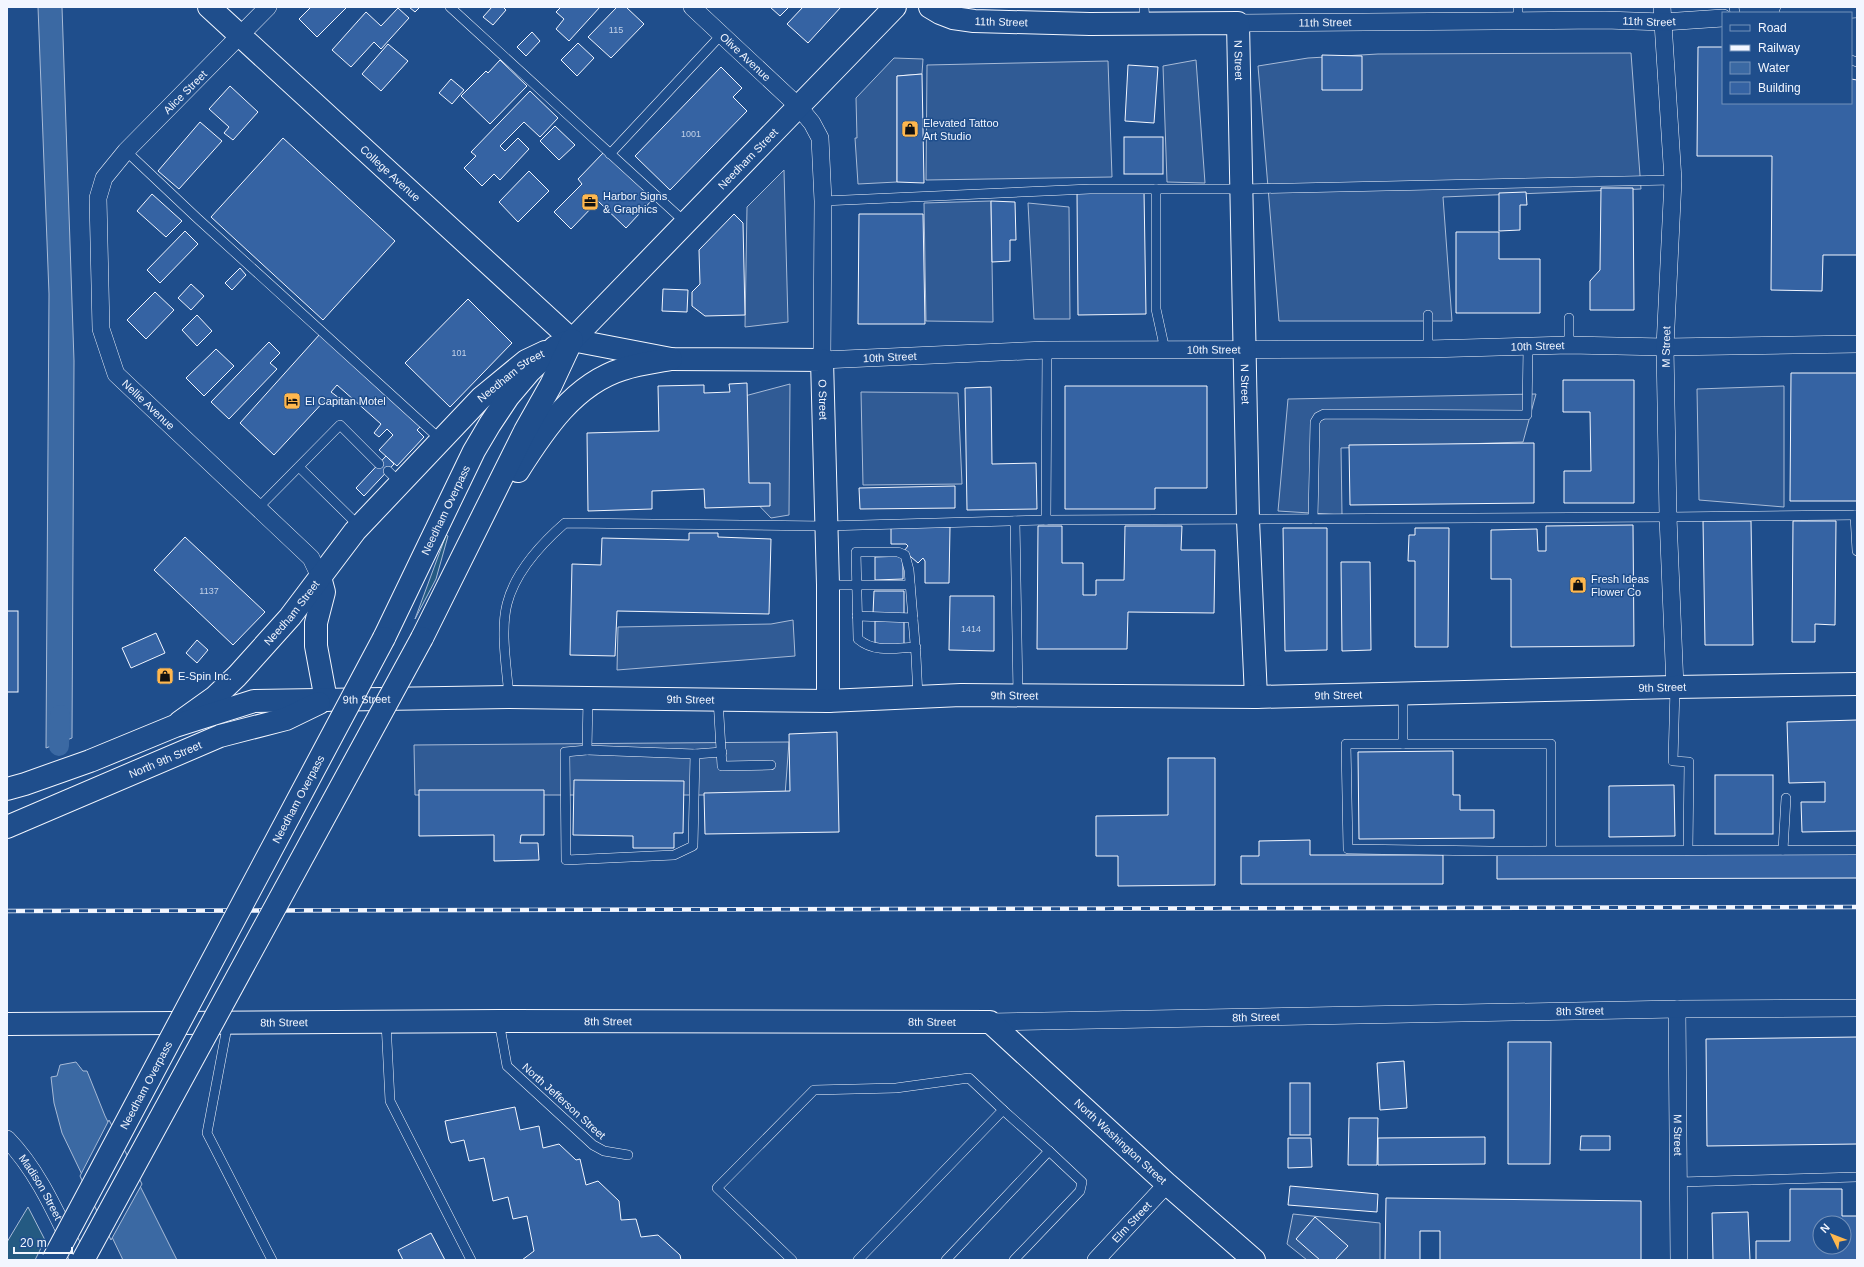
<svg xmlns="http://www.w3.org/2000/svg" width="1864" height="1267" font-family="Helvetica,sans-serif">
<rect width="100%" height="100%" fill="#1f4e8c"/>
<g fill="#245a82" stroke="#a8bbd7">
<polygon points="446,535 448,536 436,579 415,619"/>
<polygon points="28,1207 45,1240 35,1260 7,1260 7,1242"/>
</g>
<g fill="#305b95" stroke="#a8bbd7">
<polygon points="1631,53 1641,189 1443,197 1452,321 1279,321 1258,66 1308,58 1378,54"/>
<polygon points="894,58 923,59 922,74 897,76 897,182 858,184 855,138 857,138 856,98"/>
<polygon points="1196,60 1205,183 1167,182 1163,66"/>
<polygon points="1108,61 1112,177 926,180 927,65"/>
<polygon points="784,170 788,322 745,327 747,207"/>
<polygon points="991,201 993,322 926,321 924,203"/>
<polygon points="1028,203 1069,207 1070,319 1034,319"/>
<polygon points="790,384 789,515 771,518 747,493 741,397"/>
<polygon points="1784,386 1784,507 1699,500 1697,389"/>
<polygon points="861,392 958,393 962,484 863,485"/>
<polygon points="1536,394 1523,442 1341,448 1342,515 1278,511 1288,399"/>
<polygon points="793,620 795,656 617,670 618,627 771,624"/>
<polygon points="789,742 785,795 415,795 414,745"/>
<polygon points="1293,1214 1380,1223 1380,1260 1307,1260 1287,1244"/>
</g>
<g fill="#3b69a3" stroke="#a8bbd7">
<polygon points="38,7 62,7 74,361 72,738 46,748 49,294"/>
<polygon points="76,1062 83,1071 87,1071 105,1116 177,1260 123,1260 62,1133 54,1103 51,1077 57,1076 60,1065"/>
</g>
<polygon fill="#1f4e8c" stroke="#a8bbd7" points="109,1120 142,1184 111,1240 80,1176"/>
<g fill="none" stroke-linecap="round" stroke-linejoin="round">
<polyline stroke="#3b69a3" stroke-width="20" points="59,746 60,715"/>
</g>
<g fill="#3563a3" stroke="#f2f6ff" fill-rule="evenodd">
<polygon points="311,7 347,7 317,37 299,19"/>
<polygon points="409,7 420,7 415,12"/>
<polygon points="492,7 503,7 506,10 493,25 483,17"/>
<polygon points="561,7 600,7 569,41 556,29 564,19 556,12"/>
<polygon points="617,7 626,7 644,24 611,58 588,37"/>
<polygon points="770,7 789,7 780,16"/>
<polygon points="803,7 841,7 808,43 787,24"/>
<polygon points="398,8 409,18 381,49 374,42 351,67 332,50 366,12 381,26"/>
<polygon points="532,32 540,41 526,56 517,47"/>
<polygon points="578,43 594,58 577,76 561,60"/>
<polygon points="388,44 408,61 381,91 362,74"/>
<polygon points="1698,47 1723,47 1723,103 1851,103 1851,79 1857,80 1857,255 1823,255 1822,291 1771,290 1772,156 1697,156"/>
<polygon points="1322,55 1362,56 1362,90 1322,90"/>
<polygon points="500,60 527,86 490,124 461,96 486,71 488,73"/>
<polygon points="1128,65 1158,67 1154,123 1125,121"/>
<polygon points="721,67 742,88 733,97 747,111 670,190 635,156"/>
<polygon points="922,74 924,183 897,182 897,76"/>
<polygon points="451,79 464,90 452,104 439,93"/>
<polygon points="230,86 258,112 233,140 224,133 229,127 209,109"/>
<polygon points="530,91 558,118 540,137 524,122 500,146 505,151 518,138 529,149 500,180 494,174 482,186 464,168 476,156 471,152"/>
<polygon points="200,122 222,141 179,189 158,171"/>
<polygon points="555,126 575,145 559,160 540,141"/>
<rect x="1124" y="137" width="39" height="37"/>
<polygon points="283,138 395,241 323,320 211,217"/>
<polygon points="604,152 653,199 626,228 598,201 571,229 554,212 582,184 578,179"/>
<polygon points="529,171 549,191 518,222 499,202"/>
<polygon points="1601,188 1633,188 1634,310 1590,310 1590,281 1600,270"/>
<polygon points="1144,191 1146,314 1078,315 1077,192"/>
<polygon points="1526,192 1527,205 1520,205 1520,230 1499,231 1499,193"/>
<polygon points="152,194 182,221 166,237 137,211"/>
<polygon points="991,201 1015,202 1016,240 1010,240 1010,261 992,262"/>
<polygon points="734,214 743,223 745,315 705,316 692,306 692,292 700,284 699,250"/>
<polygon points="859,214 923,214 925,324 858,324"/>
<polygon points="185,231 198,244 160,283 147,270"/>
<polygon points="1456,232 1499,232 1499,259 1540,259 1540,313 1456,313"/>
<polygon points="240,268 246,275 232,290 225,283"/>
<polygon points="191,284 204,296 191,310 178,298"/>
<polygon points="663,289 688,290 687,312 662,311"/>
<polygon points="155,292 174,310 146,339 127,320"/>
<polygon points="468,299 512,343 450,407 405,363"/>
<polygon points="197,315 212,331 197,346 182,330"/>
<polygon points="320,334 421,426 417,430 424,437 397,466 379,450 393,435 387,429 379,437 374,433 381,424 337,385 331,392 339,398 333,404 327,398 274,455 240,423"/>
<polygon points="269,342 280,353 270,363 277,369 229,419 211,402"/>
<polygon points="216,349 234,366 204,396 186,378"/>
<polygon points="1791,373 1857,373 1857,501 1790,501"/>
<polygon points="1563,380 1634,380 1634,503 1564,503 1564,471 1591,471 1590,412 1563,412"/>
<polygon points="747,383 749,483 770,483 770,506 705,508 704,489 652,491 652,509 588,511 587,433 659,431 658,386 704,385 704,393 730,392 729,384"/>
<polygon points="1065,386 1207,386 1207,488 1155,488 1155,509 1065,509"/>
<polygon points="991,387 992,464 1036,463 1037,509 967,510 965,388"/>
<polygon points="1534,443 1534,503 1350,505 1349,445"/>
<polygon points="386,456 394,464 364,496 356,488"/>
<polygon points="955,486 955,508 860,509 859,488"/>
<polygon points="1703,521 1751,521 1753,645 1705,645"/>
<polygon points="1793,521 1836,521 1835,625 1815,624 1815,642 1792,642"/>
<polygon points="1633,525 1634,646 1511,647 1511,579 1491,579 1491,530 1537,529 1538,551 1546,551 1546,526"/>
<polygon points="891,526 950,527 949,583 925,583 925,561 923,558 918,563 904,551 908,546 906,544 891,544"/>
<polygon points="1038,526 1062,526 1062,563 1083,563 1083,595 1096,595 1096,580 1124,580 1125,526 1182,526 1181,550 1215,550 1214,613 1128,612 1127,649 1037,649"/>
<polygon points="1283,528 1327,528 1327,650 1285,651"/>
<polygon points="1415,528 1449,528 1448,647 1415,647 1415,561 1408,561 1409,535 1415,535"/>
<polygon points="689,533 718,533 718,537 771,539 769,614 617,611 615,656 570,655 572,564 601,565 602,538 689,540"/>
<polygon points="185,537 265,612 233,645 154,570"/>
<polygon points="903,556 903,579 875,580 875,557"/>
<polygon points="1341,562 1370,562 1371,650 1342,651"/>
<polygon points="874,591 904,591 904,614 873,614"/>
<polygon points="950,596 994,596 994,651 949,650"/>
<rect x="7" y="611" width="11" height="81"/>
<rect x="875" y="621" width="29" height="24"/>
<polygon points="156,633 165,653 131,668 122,648"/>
<polygon points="197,640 208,650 197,663 186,653"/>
<polygon points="1857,720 1857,831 1802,832 1801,802 1825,802 1825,782 1789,783 1787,722"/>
<polygon points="837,732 839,832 705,834 704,793 790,791 789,734"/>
<polygon points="1453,751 1453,795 1460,795 1460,810 1494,810 1494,838 1359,839 1358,752"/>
<polygon points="1168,758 1215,758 1215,885 1118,886 1118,856 1096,856 1096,816 1168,815"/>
<rect x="1715" y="775" width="58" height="59"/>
<polygon points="574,780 684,781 683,833 674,833 674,848 633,848 633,836 573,835"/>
<polygon points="1674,785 1675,836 1609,837 1609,786"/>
<polygon points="419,790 544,790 544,835 521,835 520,843 538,843 539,860 494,861 494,835 419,836"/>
<polygon points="1310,840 1310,855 1443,855 1443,884 1241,884 1241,856 1259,856 1259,841"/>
<polygon points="1857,853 1857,878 1497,879 1497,854"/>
<polygon points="1857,1037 1857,1144 1707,1146 1706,1039"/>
<polygon points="1508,1042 1551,1042 1550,1164 1508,1164"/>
<polygon points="1404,1061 1407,1108 1380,1110 1377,1063"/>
<rect x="1290" y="1083" width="20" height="52"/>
<polygon points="515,1107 520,1130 539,1126 543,1148 559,1144 576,1160 580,1159 586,1185 598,1181 619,1201 621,1220 636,1219 641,1237 658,1235 680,1255 681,1260 522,1260 534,1251 527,1216 513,1219 508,1197 493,1201 484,1158 469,1161 464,1140 451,1143 449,1140 445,1121"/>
<polygon points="1349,1118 1378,1118 1377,1165 1348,1165"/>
<polygon points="1581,1136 1610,1136 1610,1150 1580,1150"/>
<polygon points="1485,1137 1485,1164 1378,1165 1378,1138"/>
<polygon points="1288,1138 1311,1138 1312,1167 1288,1168"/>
<polygon points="1290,1186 1378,1194 1377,1212 1288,1205"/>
<path d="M 1790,1189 L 1842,1189 L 1842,1216 L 1857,1216 L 1857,1260 L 1756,1260 L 1756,1241 L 1790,1241 ZM 1820,1223 L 1844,1223 L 1844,1247 L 1820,1247 Z"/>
<polygon points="1386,1198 1641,1201 1641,1260 1440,1260 1440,1231 1420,1231 1420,1260 1385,1260"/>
<polygon points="1748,1212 1750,1260 1713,1260 1712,1213"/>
<polygon points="1315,1217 1348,1246 1335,1260 1320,1260 1296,1239"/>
<polygon points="431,1233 445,1260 403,1260 398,1250"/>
</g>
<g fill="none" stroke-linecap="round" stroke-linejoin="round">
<defs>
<g id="service">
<polyline points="450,7 686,223"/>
<polyline points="1144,7 1145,24"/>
<polyline points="1734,7 1735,13"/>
<polyline points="1518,21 1518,7"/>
<polyline points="1851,60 1857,62"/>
<polyline points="126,151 197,218 441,440"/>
<polyline points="610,154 722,34"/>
<polyline points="1156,189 1156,309 1165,350"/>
<polyline points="823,201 1090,189 1242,189 1673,180"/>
<polyline points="1428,315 1428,349"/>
<polyline points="1569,318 1569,345"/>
<polyline points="299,467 359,526"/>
<polyline points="388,471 400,483"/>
<polyline points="257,509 340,425 379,464"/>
<polyline points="1855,515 1857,551"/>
<polyline points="1313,519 1315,422 1318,417 1324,414 1527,415 1528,347"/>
<polyline points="1046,520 1047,350"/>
<polyline points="1015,521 1018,695"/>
<polyline points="828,585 910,585"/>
<polyline points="857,616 913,618"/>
<path d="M 916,647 C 896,648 874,653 858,639 L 856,552 L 898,552 L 905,555 L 909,570 L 916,656 L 918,697"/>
<polyline points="1675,687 1673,761 1689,762 1688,850"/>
<polyline points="1403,694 1403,744"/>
<path d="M 509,697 C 507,669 500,632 507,604 C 515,572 541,544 565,523 L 826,526 L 1046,520 L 1668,517 L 1857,515"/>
<polyline points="588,698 587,750 695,754 722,752"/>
<polyline points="718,699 722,766 771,765"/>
<polyline points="587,750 565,752 566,860 674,855 693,846 695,754"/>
<polyline points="1783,850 1786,798"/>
<polyline points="1551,851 1551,744 1346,744 1348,849 1490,851 1857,850"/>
<polyline points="499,1021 507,1066 593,1145 604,1151 628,1155"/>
<polyline points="228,1022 207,1133 272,1260"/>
<polyline points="386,1022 390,1101 471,1260"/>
<polyline points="1679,1182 1857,1177"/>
<polyline points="792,1260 717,1188 814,1090 896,1088 969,1078 1003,1110 858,1260"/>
<polyline points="946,1260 1049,1151 1003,1110"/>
<polyline points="1014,1260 1080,1191 1082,1182 1049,1151"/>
</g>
<g id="minor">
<path id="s1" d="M 268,7 L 126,151 L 104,178 L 98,198 L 101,329 L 116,374 L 311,558 L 320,577"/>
<path id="s2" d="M 692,7 L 798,106 L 812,123 L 820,138 L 823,201 L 822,360 L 1047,350 L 1428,349 L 1569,345 L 1665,347 L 1857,344"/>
<polyline points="1662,7 1673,180 1665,347 1668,517 1675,687"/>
<polyline points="1788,13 1857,9"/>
<path id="s3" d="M 1238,23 L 1605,20 L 1663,22 L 1723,18"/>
<path id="s4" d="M 1677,1009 L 1679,1260"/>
<path id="s5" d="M 990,1022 L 1677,1009 L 1857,1008"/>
<path id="s6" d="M 7,1139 C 40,1173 58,1218 79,1260"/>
<path id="s7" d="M 1096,1260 L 1167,1184"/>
</g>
<g id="tertiary">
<path id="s8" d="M 209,7 L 572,340 L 671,359 L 822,360 L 828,585 L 828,701"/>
<path id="s9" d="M 930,7 L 940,13 L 953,18 L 974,21 L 1090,24 L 1238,23 L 1248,520 L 1256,697"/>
<polyline points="320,577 324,592 316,623 316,646 326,700"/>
<path id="s10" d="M 180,722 L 215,697 L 237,676 L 290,617 L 355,531 L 481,398 L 526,361 L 545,352"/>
<path id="s11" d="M 7,1024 L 499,1021 L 990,1022 L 1167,1184 L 1254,1260"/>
</g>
<g id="secondary">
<path id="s12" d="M 7,789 L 25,784 L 90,761 L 175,726 L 254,701 L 509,697 L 828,701 L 961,695 L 1256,697 L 1675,687 L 1857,684"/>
<path id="s13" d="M 7,827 L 220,736 L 286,719 L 319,703"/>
</g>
<g id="primary">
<path d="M 518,471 C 544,430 574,384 623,369 C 638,364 655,362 671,359"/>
<path id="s14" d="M 384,638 L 474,451 L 490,424 L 508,397 L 530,371 L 555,347 L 572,340 L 895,7"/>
<polyline points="422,638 525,431 551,385 572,340"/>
</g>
</defs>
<use href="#service" stroke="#f2f6ff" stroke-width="10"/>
<use href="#minor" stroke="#f2f6ff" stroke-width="18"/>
<use href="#tertiary" stroke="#f2f6ff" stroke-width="24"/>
<use href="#secondary" stroke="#f2f6ff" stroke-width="24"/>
<use href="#primary" stroke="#f2f6ff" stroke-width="24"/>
<use href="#service" stroke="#1f4e8c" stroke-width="9"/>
<use href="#minor" stroke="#1f4e8c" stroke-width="17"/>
<use href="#tertiary" stroke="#1f4e8c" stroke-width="22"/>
<use href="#secondary" stroke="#1f4e8c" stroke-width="22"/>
<use href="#primary" stroke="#1f4e8c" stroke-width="22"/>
<defs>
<polyline id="rail" points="7,911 1857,907"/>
</defs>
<use href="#rail" stroke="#f2f6ff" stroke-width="4.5"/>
<use href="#rail" stroke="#1f4e8c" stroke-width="3" stroke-dasharray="9" stroke-linecap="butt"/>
<defs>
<g id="primary-bridge">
<path id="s15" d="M 53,1260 L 384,638"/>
<polyline points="83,1260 422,638"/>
</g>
</defs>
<use href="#primary-bridge" stroke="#f2f6ff" stroke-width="24" stroke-linecap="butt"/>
<use href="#primary-bridge" stroke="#1f4e8c" stroke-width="22"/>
</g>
<defs>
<symbol id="shop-square" viewBox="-11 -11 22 22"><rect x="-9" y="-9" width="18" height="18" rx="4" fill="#ffb74d" stroke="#1f4e8c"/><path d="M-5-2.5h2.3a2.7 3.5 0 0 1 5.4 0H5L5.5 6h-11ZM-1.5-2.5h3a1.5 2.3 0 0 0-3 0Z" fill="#111"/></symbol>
<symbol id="office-square" viewBox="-11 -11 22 22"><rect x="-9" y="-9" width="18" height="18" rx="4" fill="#ffb74d" stroke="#1f4e8c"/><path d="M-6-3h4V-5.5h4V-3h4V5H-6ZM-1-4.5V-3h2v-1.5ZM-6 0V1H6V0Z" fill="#111"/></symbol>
<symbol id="hotel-square" viewBox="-11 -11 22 22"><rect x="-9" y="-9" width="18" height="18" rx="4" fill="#ffb74d" stroke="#1f4e8c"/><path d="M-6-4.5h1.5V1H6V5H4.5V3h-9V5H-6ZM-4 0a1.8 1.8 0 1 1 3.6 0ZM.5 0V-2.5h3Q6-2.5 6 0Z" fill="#111"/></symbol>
</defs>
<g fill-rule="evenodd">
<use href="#shop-square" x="900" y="119" width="20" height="20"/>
<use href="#office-square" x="580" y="192" width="20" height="20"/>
<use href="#hotel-square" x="282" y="391" width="20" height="20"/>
<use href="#shop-square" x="1568" y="575" width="20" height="20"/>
<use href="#shop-square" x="155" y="666" width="20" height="20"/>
</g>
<g text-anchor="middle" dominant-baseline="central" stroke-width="3" stroke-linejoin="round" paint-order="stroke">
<g font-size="9" fill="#c3d1e8">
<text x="616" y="30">115</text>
<text x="691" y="134">1001</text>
<text x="459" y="353">101</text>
<text x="209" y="591">1137</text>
<text x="971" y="629">1414</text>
</g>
<g font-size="11" fill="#f2f6ff" stroke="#1f4e8c">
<text stroke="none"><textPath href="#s3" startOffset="411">11th Street</textPath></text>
<text stroke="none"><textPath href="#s9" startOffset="74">11th Street</textPath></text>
<text stroke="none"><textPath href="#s3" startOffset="87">11th Street</textPath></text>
<text stroke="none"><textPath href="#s2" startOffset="73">Olive Avenue</textPath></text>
<text stroke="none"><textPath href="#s9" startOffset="348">N Street</textPath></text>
<text transform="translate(185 92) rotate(-45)">Alice Street</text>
<text stroke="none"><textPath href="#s14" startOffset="611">Needham Street</textPath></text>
<text stroke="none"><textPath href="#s8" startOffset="246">College Avenue</textPath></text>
<text stroke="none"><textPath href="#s2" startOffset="1122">10th Street</textPath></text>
<text transform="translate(1666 347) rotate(-89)">M Street</text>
<text stroke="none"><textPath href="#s2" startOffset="798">10th Street</textPath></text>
<text stroke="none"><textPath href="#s2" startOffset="474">10th Street</textPath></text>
<text stroke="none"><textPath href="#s10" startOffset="481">Needham Street</textPath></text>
<text stroke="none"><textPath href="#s9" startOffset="672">N Street</textPath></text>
<text stroke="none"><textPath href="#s8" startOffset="784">O Street</textPath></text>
<text stroke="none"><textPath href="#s1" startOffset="481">Nellie Avenue</textPath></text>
<text stroke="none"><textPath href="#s14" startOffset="142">Needham Overpass</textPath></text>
<text stroke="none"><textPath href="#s10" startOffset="157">Needham Street</textPath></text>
<text stroke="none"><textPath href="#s12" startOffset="1671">9th Street</textPath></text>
<text stroke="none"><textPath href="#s12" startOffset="1023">9th Street</textPath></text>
<text stroke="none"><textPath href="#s12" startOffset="1347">9th Street</textPath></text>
<text stroke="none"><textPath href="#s12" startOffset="375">9th Street</textPath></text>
<text stroke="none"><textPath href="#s12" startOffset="699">9th Street</textPath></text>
<text stroke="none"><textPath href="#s13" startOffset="172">North 9th Street</textPath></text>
<text stroke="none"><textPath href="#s15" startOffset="522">Needham Overpass</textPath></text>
<text stroke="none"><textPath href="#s5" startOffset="590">8th Street</textPath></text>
<text stroke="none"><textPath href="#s5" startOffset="266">8th Street</textPath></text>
<text stroke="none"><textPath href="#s11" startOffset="601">8th Street</textPath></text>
<text stroke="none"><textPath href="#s11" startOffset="277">8th Street</textPath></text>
<text stroke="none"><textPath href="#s11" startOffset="925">8th Street</textPath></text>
<text stroke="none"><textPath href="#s15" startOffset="198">Needham Overpass</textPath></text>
<text transform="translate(564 1101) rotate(42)">North Jefferson Street</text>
<text stroke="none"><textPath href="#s4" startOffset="126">M Street</textPath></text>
<text stroke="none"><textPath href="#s11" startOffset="1160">North Washington Street</textPath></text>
<text stroke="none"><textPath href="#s6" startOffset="59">Madison Street</textPath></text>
<text stroke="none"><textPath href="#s7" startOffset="52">Elm Street</textPath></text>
</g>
<g font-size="11" fill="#f2f6ff" stroke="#1f4e8c" text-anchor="start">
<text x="923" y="123">Elevated Tattoo<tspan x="923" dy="13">Art Studio</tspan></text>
<text x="603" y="196">Harbor Signs<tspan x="603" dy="13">&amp; Graphics</tspan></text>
<text x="305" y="401">El Capitan Motel</text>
<text x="1591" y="579">Fresh Ideas<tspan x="1591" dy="13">Flower Co</tspan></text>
<text x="178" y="676">E-Spin Inc.</text>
</g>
</g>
<rect width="1864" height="1267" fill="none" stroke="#f2f6ff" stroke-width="16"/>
<rect x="1722" y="12" width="130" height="92" fill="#1f4e8c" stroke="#7391ba"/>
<rect x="1730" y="25" width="20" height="6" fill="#1f4e8c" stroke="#7391ba"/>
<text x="1758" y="32" font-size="12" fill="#f2f6ff">Road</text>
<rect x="1730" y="45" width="20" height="6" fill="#f2f6ff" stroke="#7391ba"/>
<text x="1758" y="52" font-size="12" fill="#f2f6ff">Railway</text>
<rect x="1730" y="62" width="20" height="12" fill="#3b69a3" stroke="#7391ba"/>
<text x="1758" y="72" font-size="12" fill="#f2f6ff">Water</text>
<rect x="1730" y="82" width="20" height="12" fill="#3563a3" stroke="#7391ba"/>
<text x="1758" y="92" font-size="12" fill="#f2f6ff">Building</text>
<g transform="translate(1832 1235) rotate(313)"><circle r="19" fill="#1f4e8c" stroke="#7391ba"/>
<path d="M0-3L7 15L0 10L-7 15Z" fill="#ffb74d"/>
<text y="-6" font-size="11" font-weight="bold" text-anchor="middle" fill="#f2f6ff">N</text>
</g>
<path d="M14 1247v6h58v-6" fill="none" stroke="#f2f6ff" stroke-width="2"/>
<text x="20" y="1247" font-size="12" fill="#f2f6ff" stroke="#1f4e8c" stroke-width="3" paint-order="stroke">20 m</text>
</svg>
